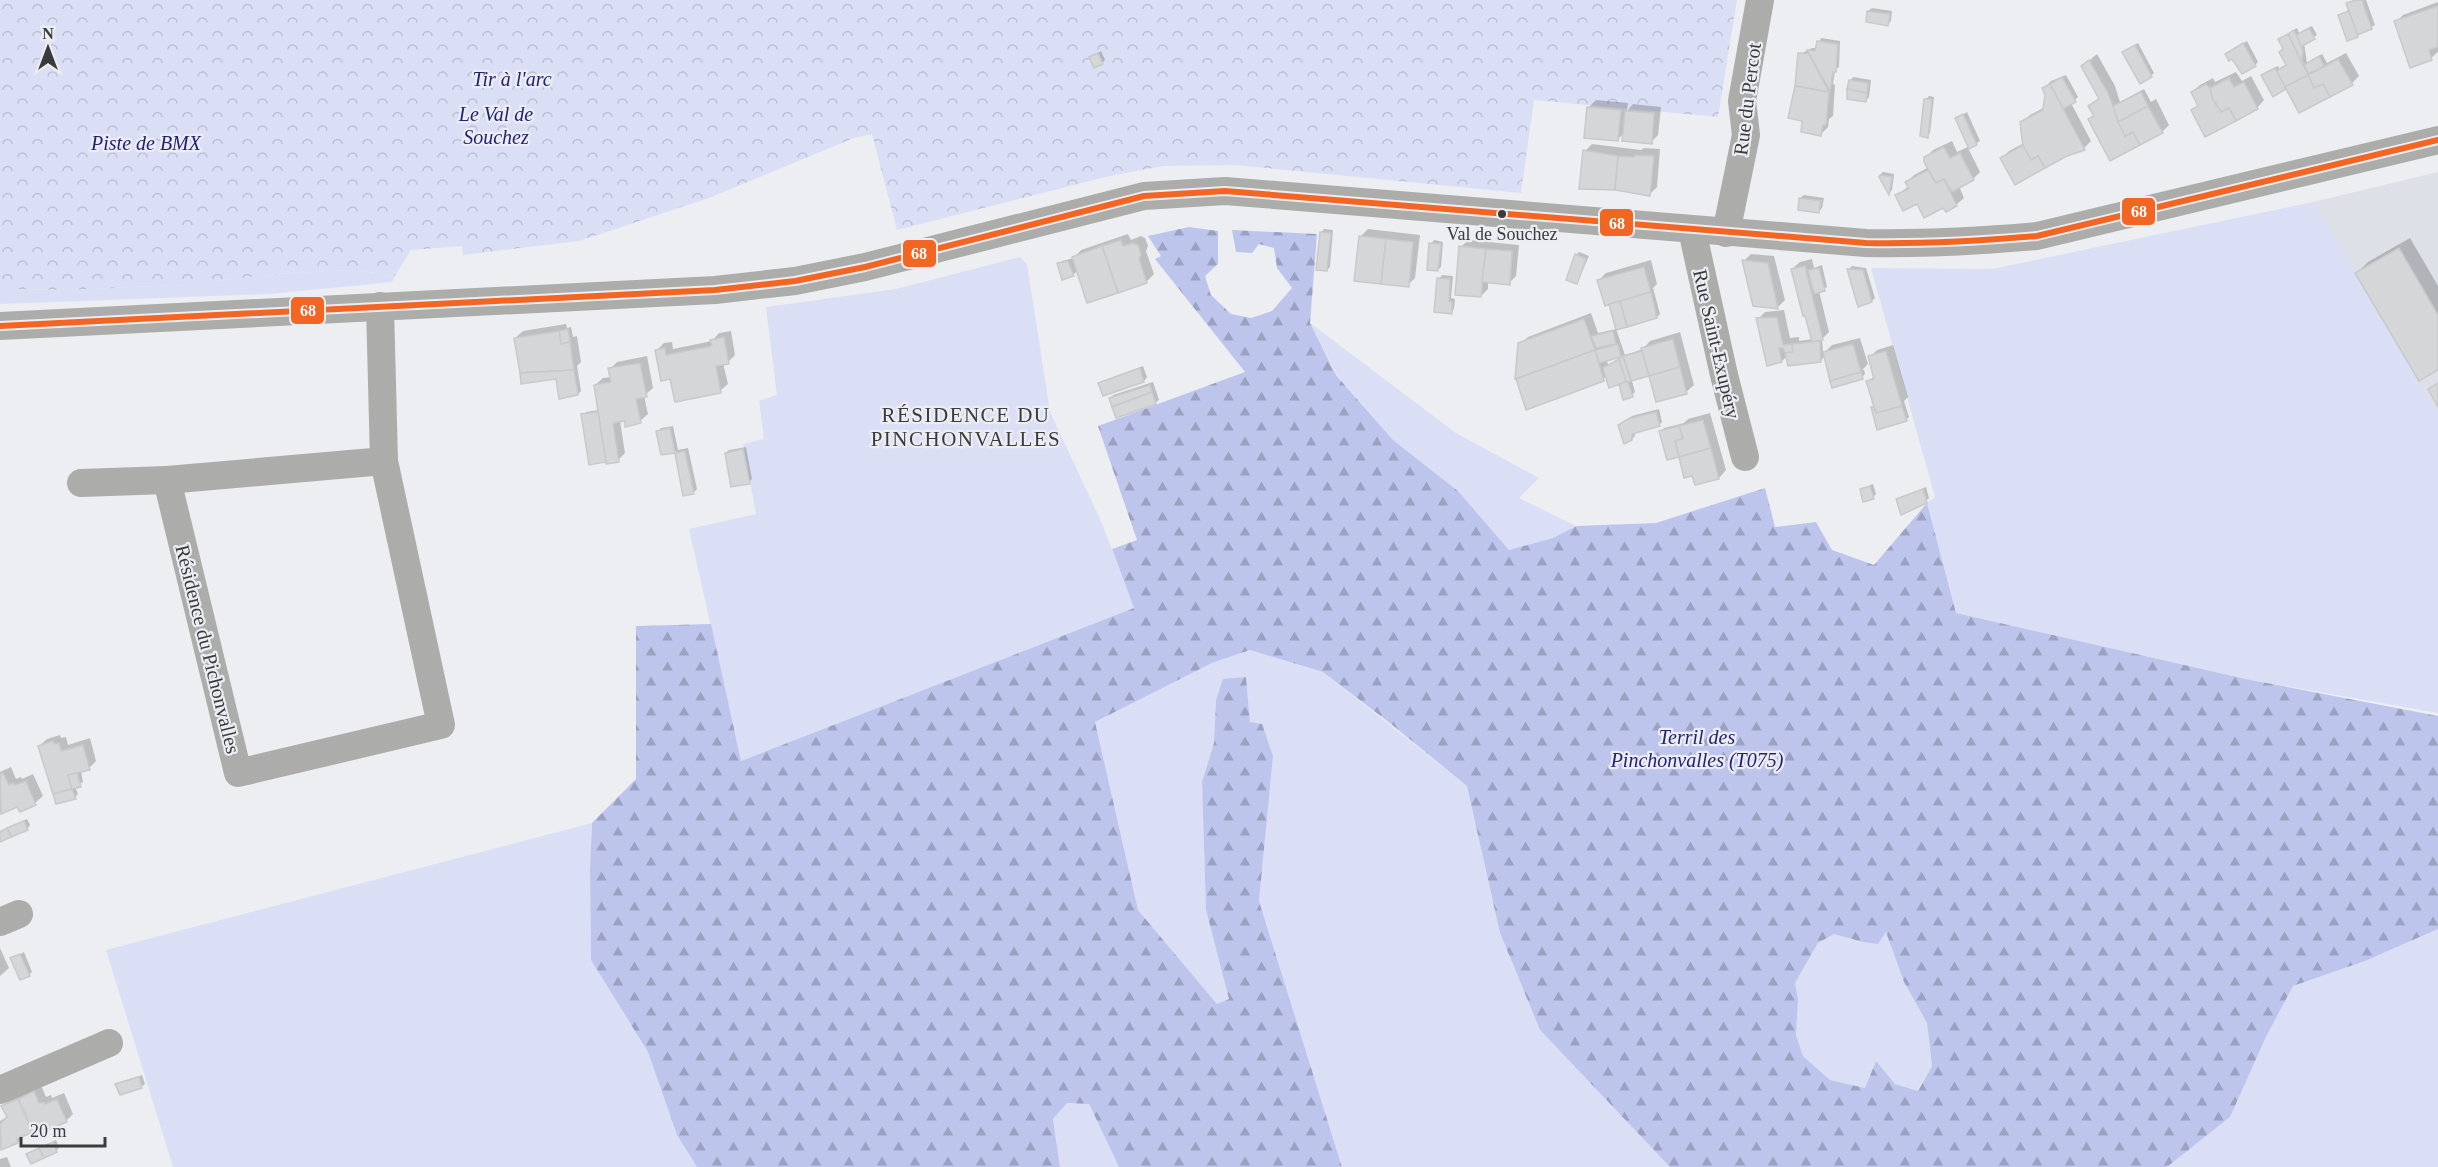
<svg xmlns="http://www.w3.org/2000/svg" width="2438" height="1167" font-family="'Times New Roman',serif">
<defs>
<pattern id="forest-firs" width="22" height="20" patternUnits="userSpaceOnUse" patternTransform="scale(1.5)"><rect width="22" height="20" fill="#bdc5ed"/><path d="M5 1l3.5 6h-7zM16 11l3.5 6h-7z" fill="#9ba1c1"/></pattern>
<pattern id="park-crowns" width="20" height="18" patternUnits="userSpaceOnUse" patternTransform="scale(1.5)"><rect width="20" height="18" fill="#dadff6"/><path d="M2 6a3 3 0 1 1 6 0M12 15a3 3 0 1 1 6 0" fill="none" stroke="#bcc0d4"/></pattern>
</defs>
<rect width="100%" height="100%" fill="#edeef1"/>
<polygon fill="#dee0e8" points="2438,172 2438,413 2313,202"/>
<g fill="#dadff6">
<polygon points="2313,202 2438,413 2438,713 2246,679 1956,613 1927,503 1935,497 1871,268 1992,269"/>
<polygon points="1020,257 1027,264 1050,412 1101,521 1134,608 741,761 689,529 756,514 743,444 764,439 759,401 777,395 766,307 896,289"/>
<polygon points="356,270 395,276 392,282 270,294 0,304 0,289 69,290 176,285 288,273"/>
<polygon points="1310,323 1456,433 1539,478 1519,498 1576,526 1554,538 1509,550 1458,491 1393,440 1337,375"/>
<polygon points="1250,650 1323,672 1467,786 1500,933 1540,1030 1670,1167 1342,1167 1259,901 1273,756 1250,722 1246,677 1216,700 1214,743 1202,782 1206,910 1229,999 1217,1004 1138,910 1095,722 1212,663"/>
<polygon points="592,823 590,870 591,960 648,1052 677,1135 697,1167 173,1167 106,950"/>
<polygon points="2438,929 2438,1167 2167,1167 2230,1117 2266,1037 2293,986 2365,961"/>
<polygon points="1886,931 1904,982 1927,1023 1932,1066 1917,1091 1895,1084 1876,1061 1865,1088 1830,1080 1803,1056 1796,1035 1798,999 1795,983 1818,943 1834,934 1863,942"/>
<polygon points="1067,1103 1089,1104 1119,1167 1060,1167 1053,1119"/>
</g>
<path fill="url(#forest-firs)" fill-rule="evenodd" d="M 1189,227 L 1218,231 L 1218,264 L 1205,276 L 1211,295 L 1231,314 L 1251,318 L 1272,311 L 1292,288 L 1277,268 L 1274,248 L 1259,244 L 1252,253 L 1236,252 L 1232,230 L 1317,234 L 1310,323 L 1336,375 L 1393,440 L 1458,491 L 1509,550 L 1553,538 L 1576,526 L 1656,523 L 1765,488 L 1775,527 L 1816,522 L 1832,550 L 1874,565 L 1927,503 L 1956,613 L 2246,679 L 2438,716 L 2438,929 L 2365,961 L 2293,986 L 2266,1037 L 2230,1117 L 2167,1167 L 1670,1167 L 1540,1030 L 1500,933 L 1467,786 L 1391,724 L 1323,672 L 1250,650 L 1212,663 L 1095,722 L 1138,910 L 1217,1004 L 1229,999 L 1206,910 L 1202,782 L 1214,743 L 1216,700 L 1223,679 L 1246,677 L 1250,722 L 1262,724 L 1273,756 L 1259,901 L 1342,1167 L 1119,1167 L 1089,1104 L 1067,1103 L 1053,1119 L 1060,1167 L 697,1167 L 677,1135 L 648,1052 L 591,960 L 590,870 L 592,823 L 636,779 L 636,626 L 711,624 L 741,761 L 1134,608 L 1112,549 L 1137,540 L 1098,426 L 1245,372 L 1155,259 L 1161,256 L 1148,236 ZM 1886,932 L 1904,982 L 1927,1023 L 1932,1066 L 1918,1091 L 1895,1084 L 1876,1061 L 1865,1088 L 1830,1080 L 1803,1056 L 1796,1035 L 1798,999 L 1795,983 L 1818,943 L 1834,934 L 1863,942 L 1878,944 Z"/>
<polygon fill="url(#park-crowns)" points="0,0 1737,0 1718,117 1534,100 1521,193 1235,165 1163,166 1110,176 897,230 872,134 854,138 709,198 579,241 463,255 462,246 411,250 395,276 356,270 288,273 176,285 69,290 0,289"/>
<g fill="#0003" fill-rule="evenodd">
<polygon points="2366,0 2375,25 2357,36 2340,15 2350,9 2348,4 2351,1"/>
<polygon points="2438,2 2438,52 2431,58 2396,22 2403,15"/>
<polygon points="1872,8 1892,11 1891,21 1888,24 1868,11"/>
<polygon points="2312,26 2317,35 2304,43 2307,63 2322,54 2327,63 2346,53 2359,76 2352,83 2285,88 2266,72 2278,66 2279,69 2287,64 2284,49 2279,39 2297,28 2299,33"/>
<polygon points="1821,38 1840,41 1839,67 1835,70 1833,84 1835,85 1833,116 1829,119 1828,127 1821,134 1804,120 1796,86 1800,54 1812,48 1817,48"/>
<polygon points="2247,41 2258,62 2255,65 2230,51"/>
<polygon points="2138,43 2154,73 2151,76 2124,52"/>
<polygon points="1101,51 1105,60 1102,63 1091,57"/>
<polygon points="2097,54 2115,86 2120,102 2144,89 2151,102 2156,99 2169,125 2162,132 2089,120 2094,115 2090,106 2100,97 2083,66"/>
<polygon points="2236,72 2242,81 2251,76 2264,100 2257,108 2193,110 2199,105 2192,92 2200,85 2213,78 2215,82"/>
<polygon points="2066,75 2078,97 2071,103 2091,141 2084,148 2002,158 2009,151 2024,143 2022,122 2030,115 2045,107 2046,95 2043,89 2051,81"/>
<polygon points="1853,77 1871,80 1869,97 1865,101 1850,81"/>
<polygon points="1929,96 1934,97 1930,133 1927,136 1925,100"/>
<polygon points="1596,100 1628,103 1627,111 1633,104 1661,107 1658,135 1651,142 1624,133 1617,140 1588,108"/>
<polygon points="1967,112 1980,141 1968,148 1980,172 1973,179 1959,186 1964,198 1956,205 1944,206 1897,195 1909,186 1907,182 1914,175 1929,167 1926,157 1933,150 1952,141 1957,152 1970,146 1957,118"/>
<polygon points="1592,144 1641,150 1644,148 1660,149 1657,187 1649,195 1585,151"/>
<polygon points="1883,172 1894,174 1892,190 1890,192 1880,175"/>
<polygon points="1804,195 1824,198 1822,208 1819,211 1799,209 1800,198"/>
<polygon points="1324,229 1333,230 1330,267 1327,270 1321,233"/>
<polygon points="1368,229 1420,235 1415,278 1408,285 1361,236"/>
<polygon points="1128,234 1131,240 1141,236 1145,238 1148,246 1146,251 1154,274 1147,281 1088,302 1078,270 1073,275 1059,264 1062,261 1074,258 1081,250"/>
<polygon points="2410,238 2438,286 2438,368 2357,273 2368,262"/>
<polygon points="1434,240 1443,242 1441,267 1438,270 1431,244"/>
<polygon points="1468,240 1519,245 1516,276 1509,283 1488,281 1488,289 1481,296 1461,247"/>
<polygon points="1579,252 1589,256 1577,283 1576,255"/>
<polygon points="1751,254 1774,256 1785,300 1778,307 1754,305 1744,261"/>
<polygon points="1812,259 1814,268 1822,265 1827,287 1819,291 1829,332 1822,339 1823,354 1832,345 1860,338 1868,364 1862,370 1864,370 1865,374 1862,377 1825,356 1820,361 1787,356 1782,361 1758,319 1765,312 1784,310 1790,338 1799,337 1799,341 1813,339 1792,269 1800,262"/>
<polygon points="1651,260 1657,284 1653,288 1660,314 1657,317 1610,303 1599,280 1606,273"/>
<polygon points="1852,266 1866,268 1875,298 1872,301 1849,269"/>
<polygon points="1442,275 1453,276 1451,298 1455,299 1454,309 1451,313 1439,279"/>
<path d="M 1591,313 L 1598,333 L 1616,329 L 1625,355 L 1643,349 L 1650,341 L 1680,332 L 1694,385 L 1686,392 L 1650,374 L 1632,381 L 1635,392 L 1632,395 L 1620,382 L 1607,376 L 1603,379 L 1527,408 L 1517,377 L 1520,344 L 1528,337 ZM 1622,356 L 1623,356 L 1608,365 L 1607,360 Z"/>
<polygon points="566,324 567,328 571,327 573,337 577,336 581,362 577,366 581,391 578,394 515,338 523,331"/>
<polygon points="731,331 735,355 728,362 723,363 728,384 720,391 671,377 657,350 664,343 672,342 673,349 712,341 719,333"/>
<polygon points="1893,345 1908,397 1904,401 1909,417 1906,420 1878,428 1868,382 1875,375 1870,357 1877,350"/>
<polygon points="647,356 653,388 644,396 648,414 640,421 620,421 625,453 618,460 583,415 586,412 599,410 595,385 603,378 611,377 610,369 617,362"/>
<polygon points="1143,366 1147,377 1144,381 1100,384 1103,381"/>
<polygon points="1153,382 1159,400 1155,403 1110,399 1113,395"/>
<polygon points="1659,409 1662,422 1659,425 1634,432 1635,436 1632,439 1623,422 1632,416"/>
<polygon points="1710,413 1726,470 1719,478 1696,483 1693,474 1661,432 1664,428 1684,423 1688,419"/>
<polygon points="673,426 678,450 688,448 697,489 693,493 684,494 676,451 662,453 658,432 661,428"/>
<polygon points="746,447 752,479 749,482 726,453 729,450"/>
<polygon points="1873,484 1876,494 1873,497 1862,489"/>
<polygon points="1926,487 1929,498 1926,501 1898,499"/>
<polygon points="60,735 61,738 66,737 68,745 90,738 96,761 89,768 81,771 83,782 75,787 78,794 75,797 39,746 47,739"/>
<polygon points="11,767 16,779 21,777 22,779 33,774 43,796 35,803 18,805 0,813 0,772"/>
<polygon points="27,819 30,825 27,829 0,841 0,831"/>
<polygon points="0,948 9,968 0,976"/>
<polygon points="24,952 32,972 29,975 12,959"/>
<polygon points="142,1075 145,1084 141,1087 117,1085 120,1082"/>
<polygon points="41,1085 46,1097 51,1095 52,1098 64,1093 73,1114 66,1121 49,1124 26,1134 18,1142 2,1148 0,1143 0,1121 8,1116 3,1106 10,1099"/>
<polygon points="56,1140 59,1148 56,1151 28,1154"/>
<polygon points="7,1157 11,1167 0,1167 0,1159"/>
</g>
<g fill="#d5d6d8" stroke="#c8c9ca" stroke-width="1.5">
<polygon points="2356,0 2362,0 2372,29 2357,35 2346,3"/>
<polygon points="2438,6 2438,47 2429,50 2432,60 2410,68 2394,21"/>
<polygon points="1867,11 1890,14 1888,26 1866,22"/>
<polygon points="2349,11 2358,37 2347,41 2338,15"/>
<polygon points="2309,28 2315,39 2301,47 2296,35"/>
<polygon points="2294,30 2303,50 2302,60 2308,75 2288,34"/>
<polygon points="2288,34 2308,75 2285,87 2276,71 2286,65 2279,52 2283,49 2278,39"/>
<polygon points="1817,41 1838,44 1836,72 1833,72 1830,91 1807,50 1815,51"/>
<polygon points="2243,43 2256,66 2242,74 2232,59 2229,61 2225,54"/>
<polygon points="2135,45 2152,77 2140,84 2122,52"/>
<polygon points="1098,53 1103,64 1094,68 1089,57"/>
<polygon points="1798,53 1809,54 1829,92 1795,86"/>
<polygon points="2319,56 2324,66 2309,74 2304,65"/>
<polygon points="2338,59 2353,85 2330,97 2323,84 2314,88 2308,75"/>
<polygon points="2089,60 2108,93 2125,136 2133,132 2140,145 2110,161 2088,119 2094,116 2088,106 2099,99 2081,66"/>
<polygon points="2275,68 2286,89 2273,97 2261,75"/>
<polygon points="2308,75 2314,88 2323,84 2330,97 2299,113 2285,87"/>
<polygon points="2062,77 2076,102 2063,109 2050,84"/>
<polygon points="2229,78 2234,87 2244,82 2258,109 2236,121 2229,108 2221,112 2212,98 2210,88"/>
<polygon points="1849,80 1868,83 1867,93 1847,89"/>
<polygon points="2050,84 2085,150 2067,156 2045,168 2038,156 2031,160 2023,147 2020,122 2043,110 2045,95 2042,88"/>
<polygon points="2206,84 2210,88 2212,98 2221,112 2229,108 2236,121 2205,137 2191,110 2198,106 2191,92"/>
<polygon points="1795,86 1829,92 1826,125 1823,125 1821,136 1801,132 1802,121 1788,118"/>
<polygon points="1847,89 1867,93 1866,102 1847,99"/>
<polygon points="2141,92 2148,106 2118,122 2113,106"/>
<polygon points="1924,99 1932,99 1928,138 1920,136"/>
<polygon points="2148,106 2163,133 2140,145 2133,132 2125,136 2118,122"/>
<polygon points="1587,107 1621,110 1618,141 1584,138"/>
<polygon points="1625,111 1654,113 1652,144 1622,141"/>
<polygon points="1963,114 1977,145 1969,149 1955,118"/>
<polygon points="2023,145 2031,160 2038,156 2045,168 2015,185 2000,158"/>
<polygon points="1944,147 1950,158 1960,153 1974,180 1952,192 1944,179 1936,183 1924,162 1924,157"/>
<polygon points="1583,150 1618,156 1615,190 1579,189"/>
<polygon points="1635,155 1654,156 1650,196 1615,190 1618,156 1634,157"/>
<polygon points="1928,170 1936,183 1944,179 1957,206 1946,212 1943,208 1924,218 1917,204 1903,211 1895,195 1909,189 1905,182"/>
<polygon points="1880,175 1892,177 1889,195 1879,177"/>
<polygon points="1799,198 1821,201 1819,213 1798,210"/>
<polygon points="1320,232 1331,233 1327,271 1316,270"/>
<polygon points="1359,236 1386,239 1381,284 1354,281"/>
<polygon points="1386,239 1413,242 1409,287 1381,284"/>
<polygon points="1121,240 1123,246 1133,243 1138,245 1141,254 1139,259 1147,283 1118,293 1102,246"/>
<polygon points="1429,243 1441,244 1438,271 1427,270"/>
<polygon points="1102,246 1118,293 1087,303 1072,257"/>
<polygon points="1459,246 1486,249 1481,297 1455,295"/>
<polygon points="2399,248 2438,315 2438,370 2419,381 2355,273"/>
<polygon points="1486,249 1512,251 1510,285 1482,282"/>
<polygon points="1575,254 1586,259 1577,284 1566,280"/>
<polygon points="1742,260 1768,263 1778,309 1753,306"/>
<polygon points="1068,261 1074,276 1062,280 1057,263"/>
<polygon points="1805,266 1823,340 1812,342 1805,316 1803,316 1791,269"/>
<polygon points="1644,267 1651,292 1605,306 1597,280"/>
<polygon points="1819,268 1825,291 1814,294 1808,270"/>
<polygon points="1847,269 1863,270 1872,302 1858,307"/>
<polygon points="1437,278 1450,279 1449,301 1452,302 1452,314 1434,312"/>
<polygon points="1651,292 1657,318 1627,327 1620,301"/>
<polygon points="1620,301 1627,327 1616,330 1609,304"/>
<polygon points="1777,317 1783,345 1792,344 1793,352 1785,353 1783,348 1779,348 1782,362 1767,366 1756,318"/>
<polygon points="1584,319 1595,350 1515,379 1518,343"/>
<polygon points="568,329 570,342 561,344 559,331"/>
<polygon points="559,331 561,344 570,342 574,370 520,373 514,338"/>
<polygon points="1613,331 1616,344 1596,348 1591,336"/>
<polygon points="724,337 729,364 716,366 721,393 675,402 670,379 661,381 655,350 665,348 666,355 712,346 710,340"/>
<polygon points="1673,339 1680,367 1649,376 1641,348"/>
<polygon points="1820,341 1821,362 1788,366 1785,353 1793,352 1792,344"/>
<polygon points="1618,344 1621,357 1599,363 1595,350"/>
<polygon points="1853,344 1861,372 1830,381 1823,352"/>
<polygon points="1595,350 1604,381 1526,410 1516,379"/>
<polygon points="1642,351 1649,376 1631,381 1623,356"/>
<polygon points="1886,351 1902,406 1876,413 1866,381 1874,379 1868,356"/>
<polygon points="1623,356 1631,381 1626,382 1619,359"/>
<polygon points="1619,359 1626,382 1609,388 1603,368"/>
<polygon points="640,363 647,397 636,399 641,423 625,427 625,421 613,423 619,462 606,464 594,385 611,382 608,368"/>
<polygon points="1680,367 1687,394 1656,402 1649,376"/>
<polygon points="1140,368 1144,382 1103,396 1098,383"/>
<polygon points="574,370 578,395 559,399 556,379 521,384 520,373"/>
<polygon points="1861,372 1863,379 1832,388 1830,381"/>
<polygon points="1626,382 1628,382 1633,397 1623,400 1619,384"/>
<polygon points="2438,383 2438,407 2428,389"/>
<polygon points="1150,385 1152,392 1112,407 1109,398"/>
<polygon points="1152,392 1156,404 1116,418 1112,407"/>
<polygon points="1902,406 1907,421 1877,430 1871,407 1874,407 1876,413"/>
<polygon points="598,412 606,462 589,465 581,414"/>
<polygon points="1656,412 1660,426 1632,434 1632,440 1624,444 1618,425 1628,419"/>
<polygon points="1703,420 1711,448 1679,457 1675,441 1683,438 1679,426"/>
<polygon points="1679,426 1683,438 1675,441 1679,457 1667,460 1659,431"/>
<polygon points="670,428 675,453 661,455 656,431"/>
<polygon points="1711,448 1719,479 1695,485 1692,476 1684,478 1679,457"/>
<polygon points="743,449 750,484 731,487 725,453"/>
<polygon points="685,451 694,494 683,496 675,453"/>
<polygon points="1870,486 1874,499 1863,502 1860,489"/>
<polygon points="1923,489 1927,503 1901,515 1896,499"/>
<polygon points="53,741 54,744 59,743 61,751 83,745 90,770 68,775 72,789 53,794 38,746"/>
<polygon points="3,773 9,785 13,783 15,785 26,781 36,805 20,812 17,807 1,814 0,774"/>
<polygon points="77,773 81,787 72,789 68,775"/>
<polygon points="72,789 76,799 56,804 53,794"/>
<polygon points="24,821 28,830 11,837 7,828"/>
<polygon points="7,828 11,837 0,842 0,832"/>
<polygon points="20,954 30,976 20,980 10,958"/>
<polygon points="139,1077 142,1088 120,1095 115,1084"/>
<polygon points="34,1091 39,1103 44,1102 45,1104 57,1099 67,1122 49,1129 48,1126 33,1132 18,1099"/>
<polygon points="18,1099 33,1132 17,1139 18,1143 1,1150 0,1124 7,1117 1,1106"/>
<polygon points="53,1142 57,1152 44,1158 39,1148"/>
<polygon points="39,1148 44,1158 31,1164 26,1154"/>
</g>
<g fill="none" stroke-linecap="round" stroke-linejoin="round">
<g stroke="#acacab" stroke-width="28">
<polyline points="1692,230 1724,375 1745,457"/>
<polyline points="1726,233 1746,135 1742,101 1760,0"/>
<polyline points="380,306 384,461 441,725 238,773 167,480 384,461"/>
<path d="M 0,326 L 715,290 L 795,281 L 865,267 L 1144,196 L 1225,191 L 1866,243 C 1924,244 1980,241 2037,236 L 2438,140"/>
<polyline points="81,483 167,480"/>
<polyline points="0,922 19,914"/>
<polyline points="0,1090 109,1043"/>
</g>
<defs>
<path id="bus-1" d="M 0,326 L 715,290 L 795,281 L 865,267 L 1144,196 L 1225,191 L 1866,243 C 1924,244 1980,241 2037,236 L 2438,140"/>
</defs>
<use href="#bus-1" stroke="#ecedf2" stroke-width="10"/>
<use href="#bus-1" stroke="#f26522" stroke-width="6"/>
</g>
<circle fill="#3a3b3d" stroke="#ecedf2" stroke-width="2" cx="1502" cy="214" r="5"/>
<g text-anchor="middle" dominant-baseline="central" stroke-width="4.5" stroke-linejoin="round" paint-order="stroke">
<g font-size="18" fill="#3a3b3d" stroke="#ecedf2">
<text x="1502" y="234">Val de Souchez</text>
</g>
<g font-size="20" font-style="italic" fill="#222271" stroke="#ecedf2">
<text x="512" y="79">Tir à l'arc</text>
<text x="496" y="114">Le Val de<tspan x="496" dy="23">Souchez</tspan></text>
<text x="146" y="143">Piste de BMX</text>
<text x="1697" y="737">Terril des<tspan x="1697" dy="23">Pinchonvalles (T075)</tspan></text>
</g>
<g font-size="20" fill="#3a3b3d" stroke="#ecedf2">
<text transform="translate(1747 99) rotate(-83)">Rue du Percot</text>
<text transform="translate(1717 344) rotate(77)">Rue Saint-Exupéry</text>
<text transform="translate(208 649) rotate(76)">Résidence du Pichonvalles</text>
</g>
<g font-size="21" letter-spacing="1.5" fill="#3a3b3d" stroke="#ecedf2">
<text x="966" y="415">RÉSIDENCE DU<tspan x="966" dy="24">PINCHONVALLES</tspan></text>
</g>
</g>
<g stroke="#ecedf2" stroke-width="2">
<rect x="2121" y="197" width="35" height="29" rx="6" fill="#f26522"/>
<rect x="1599" y="208" width="35" height="29" rx="6" fill="#f26522"/>
<rect x="902" y="239" width="35" height="29" rx="6" fill="#f26522"/>
<rect x="290" y="296" width="35" height="29" rx="6" fill="#f26522"/>
</g>
<g font-size="16" text-anchor="middle" font-weight="bold" fill="#fff">
<text x="2139" y="217">68</text>
<text x="1617" y="229">68</text>
<text x="919" y="259">68</text>
<text x="308" y="316">68</text>
</g>
<g transform="translate(48 48)" stroke="#ecedf2" stroke-width="4.5" paint-order="stroke">
<path d="M0-4.5L10 22L0 15L-10 22Z" fill="#3a3b3d"/>
<text y="-9" font-size="16" font-weight="bold" text-anchor="middle" fill="#3a3b3d">N</text>
</g>
<path d="M21 1137v9h84v-9" fill="none" stroke="#3a3b3d" stroke-width="3"/>
<text x="30" y="1137" font-size="18" fill="#3a3b3d" stroke="#ecedf2" stroke-width="4.5" paint-order="stroke">20 m</text>
</svg>
